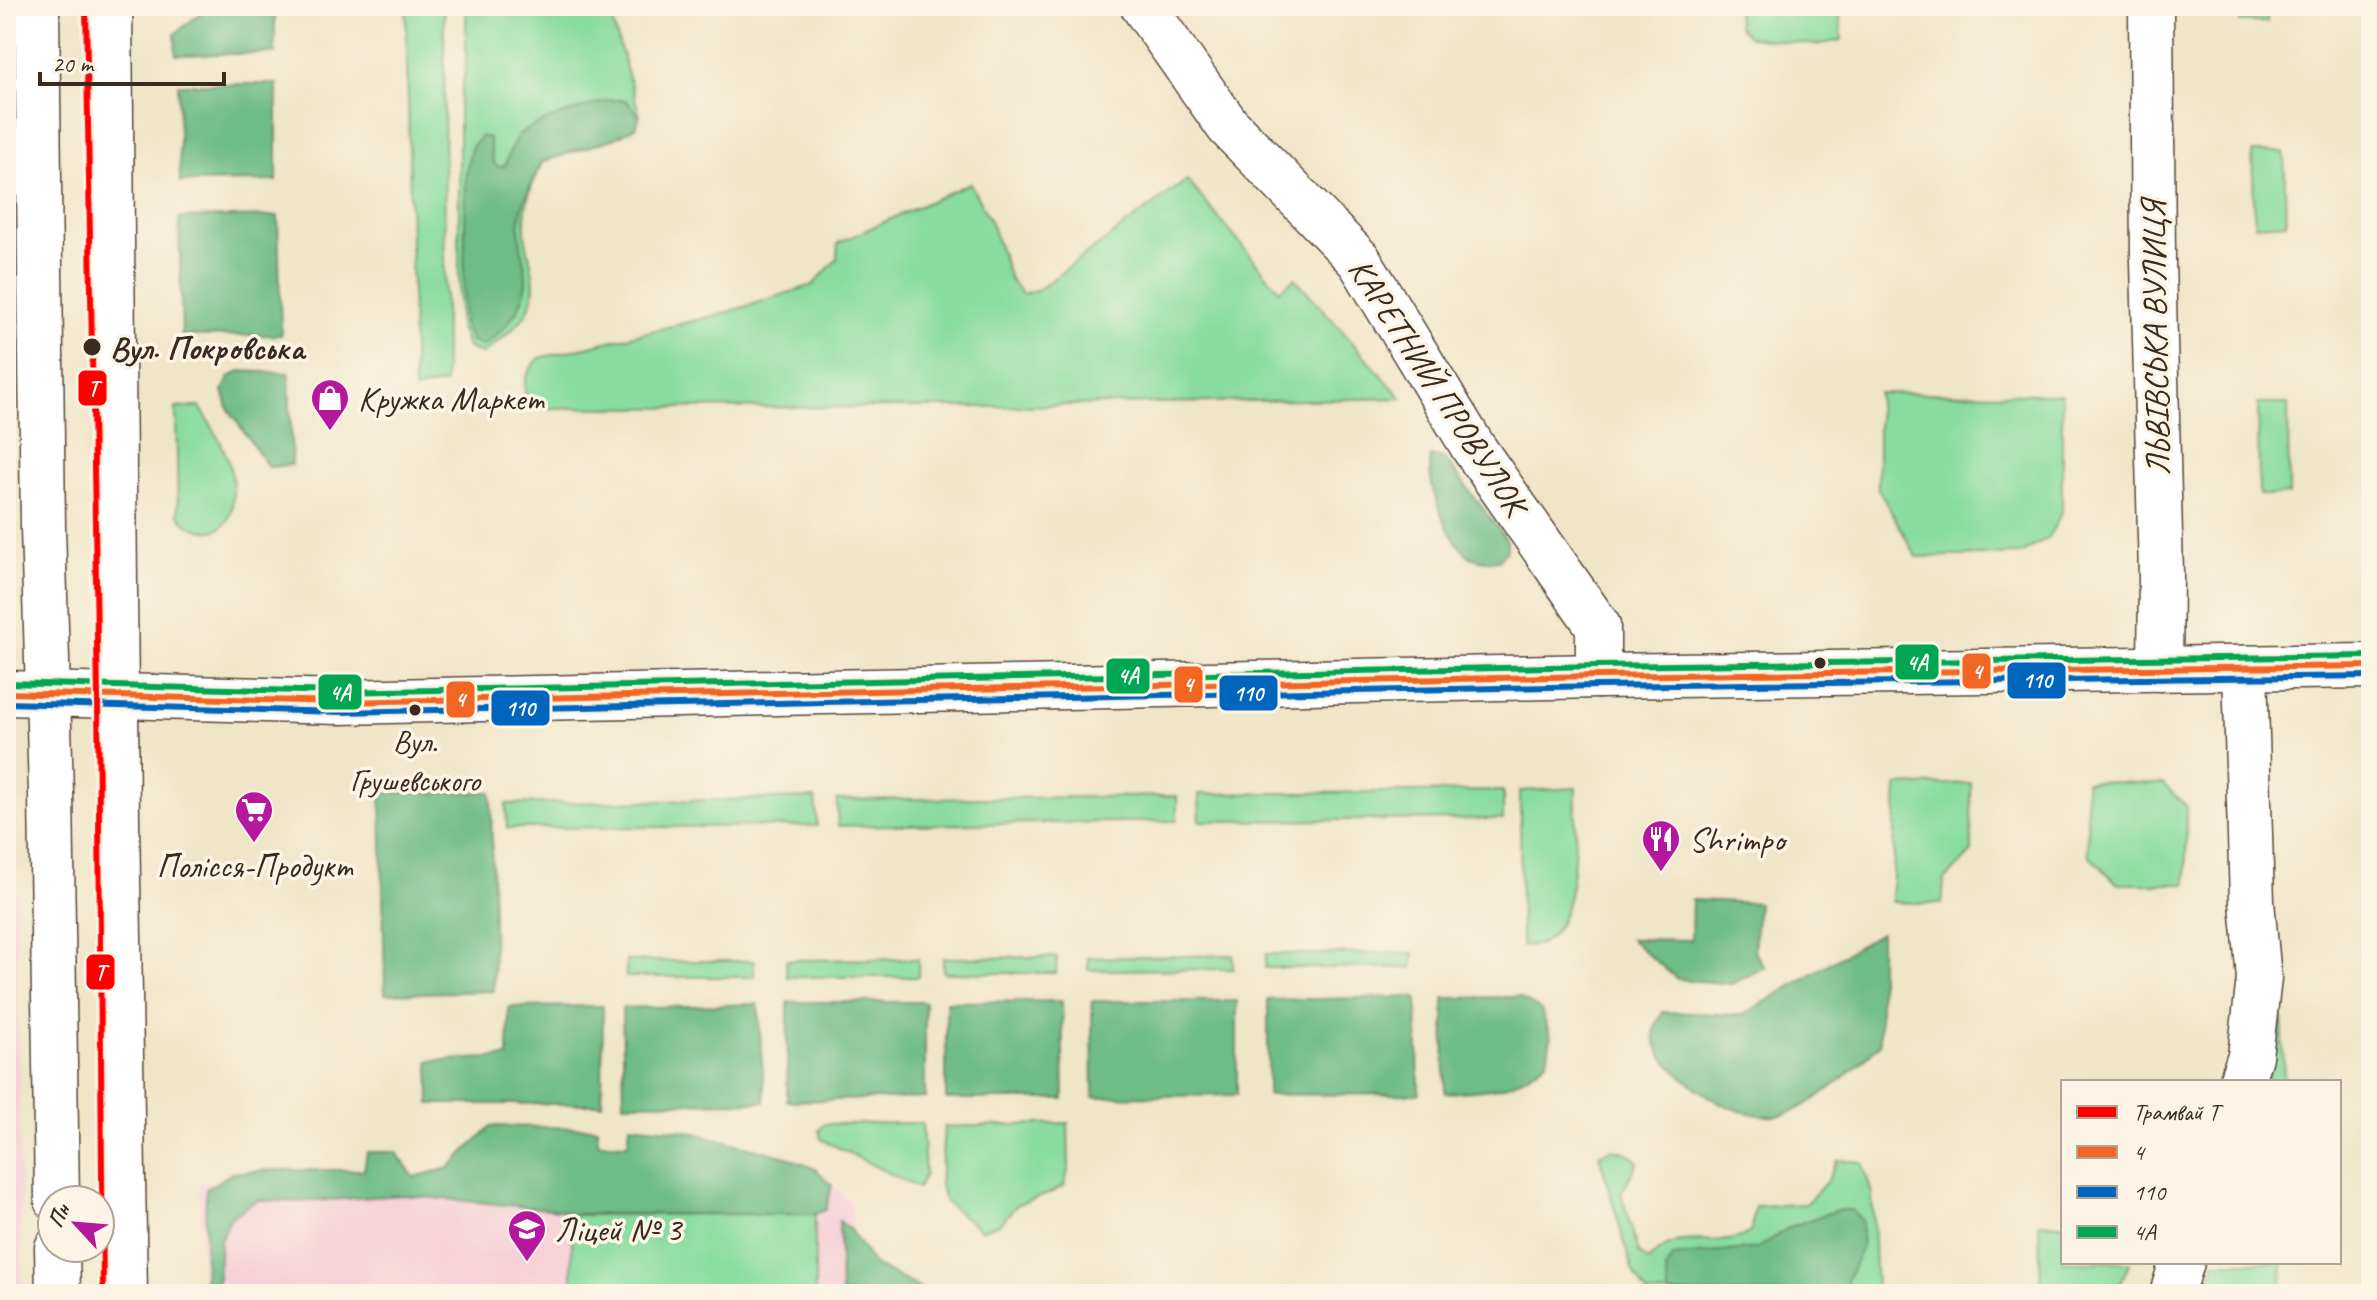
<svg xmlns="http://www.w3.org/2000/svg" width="2377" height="1300" font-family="Caveat,sans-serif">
<rect width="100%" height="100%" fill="#fcf5e5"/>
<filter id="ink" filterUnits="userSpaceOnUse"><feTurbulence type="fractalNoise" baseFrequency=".0125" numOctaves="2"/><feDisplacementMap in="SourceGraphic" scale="16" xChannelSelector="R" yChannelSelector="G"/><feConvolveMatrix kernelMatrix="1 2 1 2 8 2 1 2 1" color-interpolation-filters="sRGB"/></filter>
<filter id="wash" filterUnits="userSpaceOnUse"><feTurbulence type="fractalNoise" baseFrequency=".006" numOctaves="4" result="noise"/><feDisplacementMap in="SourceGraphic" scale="32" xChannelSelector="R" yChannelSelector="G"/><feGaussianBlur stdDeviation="1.8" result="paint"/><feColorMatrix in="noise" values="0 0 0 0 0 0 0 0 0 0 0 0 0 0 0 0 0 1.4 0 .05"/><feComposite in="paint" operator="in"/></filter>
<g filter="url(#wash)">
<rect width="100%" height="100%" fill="#efe5c7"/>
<g fill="#f6cfd7">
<polygon points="6,786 15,821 22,1294 6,1294"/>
<polygon points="816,1169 852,1204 852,1294 203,1294 199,1182"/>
</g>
<g fill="#88dc9f" stroke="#62835e" stroke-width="2">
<polygon points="406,6 444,6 445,383 414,390"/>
<path d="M 466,6 L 608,6 L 640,116 L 636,127 L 615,138 L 542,162 C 531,185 523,208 525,234 C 528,261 542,285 527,312 C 517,328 497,343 482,354 L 467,347 L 459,324 L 459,105 L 466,65 Z"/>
<polygon points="1737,6 1835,6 1840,17 1842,40 1816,45 1749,37 1738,26"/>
<rect x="2240" y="6" width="27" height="16"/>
<polygon points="2252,152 2284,152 2286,223 2255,225"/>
<path d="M 1187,180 L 1279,290 L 1295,278 L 1402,398 L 976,407 L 528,408 C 522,385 523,374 540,358 L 722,314 L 813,285 L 837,259 L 838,243 L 970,183 L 991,223 L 1010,279 L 1022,294 L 1039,289 Z"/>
<polygon points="1878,393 2062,394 2062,511 2049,537 2021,554 1917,557 1878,489"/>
<polygon points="2258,404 2288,404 2289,495 2259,495"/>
<path d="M 200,407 C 215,431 232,457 233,487 C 233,497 233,514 226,523 C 212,539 188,529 178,514 L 176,408 Z"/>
<polygon points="2086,781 2163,784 2186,806 2186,884 2118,884 2088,854"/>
<polygon points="1971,783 1972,852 1944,881 1942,904 1892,902 1897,786"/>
<path d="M 1576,788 C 1575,825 1580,927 1540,944 C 1535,946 1527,945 1521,946 L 1520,791 Z"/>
<polygon points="1503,791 1503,819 1200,821 1199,794"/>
<polygon points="1177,796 1177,821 838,826 837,800"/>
<polygon points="815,798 817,826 507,828 506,804"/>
<polygon points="1414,953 1412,968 1265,968 1266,954"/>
<polygon points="1233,955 1233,969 1088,970 1088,958"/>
<polygon points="1057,957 1056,973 943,973 943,958"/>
<polygon points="918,959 918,977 787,977 786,960"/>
<rect x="626" y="961" width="128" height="16"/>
<polygon points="2282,1015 2284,1082 2267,1082"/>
<polygon points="922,1123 925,1174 918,1188 821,1139 819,1130 824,1124"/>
<polygon points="1068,1123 1069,1167 1064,1186 1046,1195 1018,1204 999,1224 981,1230 945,1202 940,1185 944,1127"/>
<path d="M 1611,1149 L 1628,1153 L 1638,1162 L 1621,1193 L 1639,1253 L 1648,1261 C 1657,1252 1668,1243 1681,1241 C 1706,1238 1730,1247 1751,1231 L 1755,1206 L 1806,1204 L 1828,1180 L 1838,1160 L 1862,1162 L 1872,1194 L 1876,1294 L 1647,1294 L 1633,1272 L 1599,1155 Z"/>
<polygon points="815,1214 815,1294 572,1294 572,1215"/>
<polygon points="2039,1223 2063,1224 2063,1262 2130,1262 2115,1294 2041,1294"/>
<polygon points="2215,1262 2283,1262 2282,1294 2205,1294"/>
</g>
<g fill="#6ebc86" stroke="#547352" stroke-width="2">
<polygon points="209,6 275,6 275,53 176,55 175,34"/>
<polygon points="178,84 277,84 277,181 180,182"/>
<path d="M 611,100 L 626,100 L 640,116 L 636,127 L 615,138 L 542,162 C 534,179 524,196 521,214 C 516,236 524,254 526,275 C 528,306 506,329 483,346 L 471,341 L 463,323 L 466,173 L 471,148 L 481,136 L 489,138 L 493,161 L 497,167 L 505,166 C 508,155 511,146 517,137 C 529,123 591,105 611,100 Z"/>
<polygon points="278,216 281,335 182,336 179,218"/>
<polygon points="240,371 289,373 292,465 268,467 228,408 223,391 229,378"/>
<path d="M 1431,456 L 1446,460 L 1507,540 L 1507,550 L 1499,560 C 1488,561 1477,562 1468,555 C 1447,539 1425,481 1431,456 Z"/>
<polygon points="491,792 494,991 385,994 381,793"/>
<polygon points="1692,900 1758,903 1754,951 1765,967 1732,984 1677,979 1630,939 1691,940"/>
<path d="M 1880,933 L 1880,1044 C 1858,1066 1806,1115 1774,1116 C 1763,1117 1742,1112 1732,1108 C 1708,1099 1654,1062 1654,1034 C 1654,1026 1659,1018 1663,1012 L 1743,1015 Z"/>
<polygon points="1417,997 1419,1094 1268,1095 1268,1000"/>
<path d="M 1519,997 L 1541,1010 L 1551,1037 L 1547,1061 C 1508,1093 1493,1089 1445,1093 L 1444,998 Z"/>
<polygon points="1062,1001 1064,1099 946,1099 946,1002"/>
<polygon points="1092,1001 1237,1001 1237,1095 1093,1097"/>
<polygon points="788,1002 925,1002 925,1098 787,1101"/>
<polygon points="758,1004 765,1102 624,1103 622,1008"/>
<polygon points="603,1006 602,1104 430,1104 429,1061 508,1057 509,1007"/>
<polygon points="630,1125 687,1131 787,1157 816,1169 832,1185 826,1210 815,1214 572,1214 560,1210 402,1195 300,1202 258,1200 231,1217 220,1240 217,1294 204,1294 206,1189 232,1173 273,1170 364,1170 367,1152 396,1152 414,1177 449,1168 491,1126 597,1128 598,1143 628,1144"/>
<polygon points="1837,1210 1852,1210 1862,1221 1861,1249 1847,1280 1848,1294 1668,1294 1666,1268 1673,1257 1757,1248 1792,1226"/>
<polygon points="839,1221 851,1231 874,1265 928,1292 954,1294 841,1294"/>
</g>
</g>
<g filter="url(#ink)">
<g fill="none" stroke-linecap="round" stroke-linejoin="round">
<defs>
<g id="street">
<polyline points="1143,6 1228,126 1359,260 1473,447 1598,626 1598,676"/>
<polyline points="2151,6 2153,261 2161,575 2160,669"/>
<polyline points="2241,1082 2250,1056 2259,978 2252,902 2245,668"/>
<polyline points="2172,1294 2182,1262"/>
</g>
<g id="secondary">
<polyline points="37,6 43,528 51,792 57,1200"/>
<polyline points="110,6 117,820 125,1294"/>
<polyline points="57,1248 58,1294"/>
</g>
<polyline id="highway" points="6,693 340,702 1598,676 2371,666"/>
</defs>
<use href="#street" stroke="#564637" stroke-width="47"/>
<use href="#secondary" stroke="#564637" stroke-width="47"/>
<use href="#highway" stroke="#564637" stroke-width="47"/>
<use href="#street" stroke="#fff" stroke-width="44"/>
<use href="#secondary" stroke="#fff" stroke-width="44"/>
<use href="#highway" stroke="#fff" stroke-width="44"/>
<defs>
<polyline id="bus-1" points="6,693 340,702 1598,676 2371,666"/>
<polyline id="bus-2" points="6,703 340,712 1598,686 2371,676"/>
<polyline id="bus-3" points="6,683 340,692 1598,666 2371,656"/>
</defs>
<use href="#bus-1" stroke="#fcf5e5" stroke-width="12"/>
<use href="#bus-2" stroke="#fcf5e5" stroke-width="12"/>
<use href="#bus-3" stroke="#fcf5e5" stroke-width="12"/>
<use href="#bus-1" stroke="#f26522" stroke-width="6"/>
<use href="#bus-2" stroke="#0065bd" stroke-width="6"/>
<use href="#bus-3" stroke="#00a651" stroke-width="6"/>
<defs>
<polyline id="tram-1" points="86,6 98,696 103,1294"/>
</defs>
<use href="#tram-1" stroke="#fcf5e5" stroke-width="12"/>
<use href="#tram-1" stroke="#f00" stroke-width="6"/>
</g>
</g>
<defs>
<symbol id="shop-pin" viewBox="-11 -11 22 30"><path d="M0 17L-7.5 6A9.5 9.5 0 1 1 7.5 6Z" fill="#b5179e" stroke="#fcf5e5"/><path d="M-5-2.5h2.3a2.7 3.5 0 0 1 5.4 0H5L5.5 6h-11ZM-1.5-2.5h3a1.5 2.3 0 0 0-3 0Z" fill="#fff"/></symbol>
<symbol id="supermarket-pin" viewBox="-11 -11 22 30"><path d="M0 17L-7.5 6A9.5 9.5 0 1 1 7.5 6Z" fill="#b5179e" stroke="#fcf5e5"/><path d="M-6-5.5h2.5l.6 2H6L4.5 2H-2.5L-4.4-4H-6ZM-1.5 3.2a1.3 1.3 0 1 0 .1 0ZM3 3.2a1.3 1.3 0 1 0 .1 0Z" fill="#fff"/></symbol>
<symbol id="restaurant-pin" viewBox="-11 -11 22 30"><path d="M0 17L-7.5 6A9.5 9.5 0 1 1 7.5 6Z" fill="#b5179e" stroke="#fcf5e5"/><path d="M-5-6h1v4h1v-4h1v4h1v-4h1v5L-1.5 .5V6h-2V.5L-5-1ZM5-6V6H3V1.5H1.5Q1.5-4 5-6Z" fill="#fff"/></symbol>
<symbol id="school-pin" viewBox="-11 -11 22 30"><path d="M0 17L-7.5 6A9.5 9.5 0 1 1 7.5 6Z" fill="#b5179e" stroke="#fcf5e5"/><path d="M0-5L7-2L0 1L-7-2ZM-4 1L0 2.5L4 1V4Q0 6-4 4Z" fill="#fff"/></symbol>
</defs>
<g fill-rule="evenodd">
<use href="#shop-pin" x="308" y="376" width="44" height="60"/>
<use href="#supermarket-pin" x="232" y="788" width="44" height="60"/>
<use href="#restaurant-pin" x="1639" y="817" width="44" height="60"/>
<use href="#school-pin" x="505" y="1207" width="44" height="60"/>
</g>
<g fill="#3b2a1e" stroke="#fcf5e5" stroke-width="3">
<circle cx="92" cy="347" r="10"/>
<circle cx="1820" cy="663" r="7"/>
<circle cx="415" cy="710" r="7"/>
</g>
<g text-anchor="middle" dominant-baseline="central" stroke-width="7" stroke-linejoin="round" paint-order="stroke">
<g font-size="32" fill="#3b2a1e" stroke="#fcf5e5">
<text x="415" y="741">Вул.<tspan x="415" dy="39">Грушевського</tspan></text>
</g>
<g font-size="34" fill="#3b2a1e" stroke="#fcf5e5">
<text transform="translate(2155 338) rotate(-91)">ЛЬВІВСЬКА ВУЛИЦЯ</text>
<text transform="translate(1438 386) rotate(57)">КАРЕТНИЙ ПРОВУЛОК</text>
</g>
<g font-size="34" font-weight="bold" fill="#3b2a1e" stroke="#fcf5e5" text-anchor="start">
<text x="110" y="347">Вул. Покровська</text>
</g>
<g font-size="34" fill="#3b2a1e" stroke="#fcf5e5" text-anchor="start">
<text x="358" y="398">Кружка Маркет</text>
<text x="1689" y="839">Shrimpo</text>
<text x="254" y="865" text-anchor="middle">Полісся-Продукт</text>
<text x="555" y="1229">Ліцей № 3</text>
</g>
</g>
<g stroke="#fcf5e5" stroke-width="3">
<rect x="77" y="369" width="31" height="38" rx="8" fill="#f00"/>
<rect x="1894" y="643" width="46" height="38" rx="8" fill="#00a651"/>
<rect x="1961" y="652" width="31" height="38" rx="8" fill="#f26522"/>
<rect x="1105" y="657" width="46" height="38" rx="8" fill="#00a651"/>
<rect x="2006" y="661" width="61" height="39" rx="8" fill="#0065bd"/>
<rect x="1173" y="665" width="31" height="39" rx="8" fill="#f26522"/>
<rect x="317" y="673" width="46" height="38" rx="8" fill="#00a651"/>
<rect x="1218" y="674" width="61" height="38" rx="8" fill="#0065bd"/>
<rect x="445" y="680" width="31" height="39" rx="8" fill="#f26522"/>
<rect x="490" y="689" width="61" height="38" rx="8" fill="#0065bd"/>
<rect x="85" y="953" width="31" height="38" rx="8" fill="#f00"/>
</g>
<g font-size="22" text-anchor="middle" font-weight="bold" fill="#fff">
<text x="93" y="396">Т</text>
<text x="1917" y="670">4А</text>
<text x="1977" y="679">4</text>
<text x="1128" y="683">4А</text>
<text x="2037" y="688">110</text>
<text x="1188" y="692">4</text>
<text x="340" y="700">4А</text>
<text x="1248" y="701">110</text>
<text x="460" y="707">4</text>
<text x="520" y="716">110</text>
<text x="100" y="980">Т</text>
</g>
<rect width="2377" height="1300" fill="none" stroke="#fcf5e5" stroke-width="32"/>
<rect x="2061" y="1080" width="280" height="184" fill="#fcf5e5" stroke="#afa495" stroke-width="2"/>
<rect x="2077" y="1106" width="40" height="12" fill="#ff0000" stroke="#afa495" stroke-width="2"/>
<text x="2133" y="1120" font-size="24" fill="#3b2a1e">Трамвай Т</text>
<rect x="2077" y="1146" width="40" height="12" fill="#f26522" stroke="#afa495" stroke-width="2"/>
<text x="2133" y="1160" font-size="24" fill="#3b2a1e">4</text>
<rect x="2077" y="1186" width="40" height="12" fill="#0065bd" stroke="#afa495" stroke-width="2"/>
<text x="2133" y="1200" font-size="24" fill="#3b2a1e">110</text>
<rect x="2077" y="1226" width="40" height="12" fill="#00a651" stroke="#afa495" stroke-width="2"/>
<text x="2133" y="1240" font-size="24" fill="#3b2a1e">4А</text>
<g transform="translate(76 1224) rotate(296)"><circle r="38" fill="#fcf5e5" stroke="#afa495" stroke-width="2"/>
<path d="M0-6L14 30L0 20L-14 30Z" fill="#b5179e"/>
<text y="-12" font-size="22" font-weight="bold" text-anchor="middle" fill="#3b2a1e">Пн</text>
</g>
<path d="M40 72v12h184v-12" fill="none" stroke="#3b2a1e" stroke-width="4"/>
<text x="52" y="72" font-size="24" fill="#3b2a1e" stroke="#fcf5e5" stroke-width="6" paint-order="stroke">20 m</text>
</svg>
